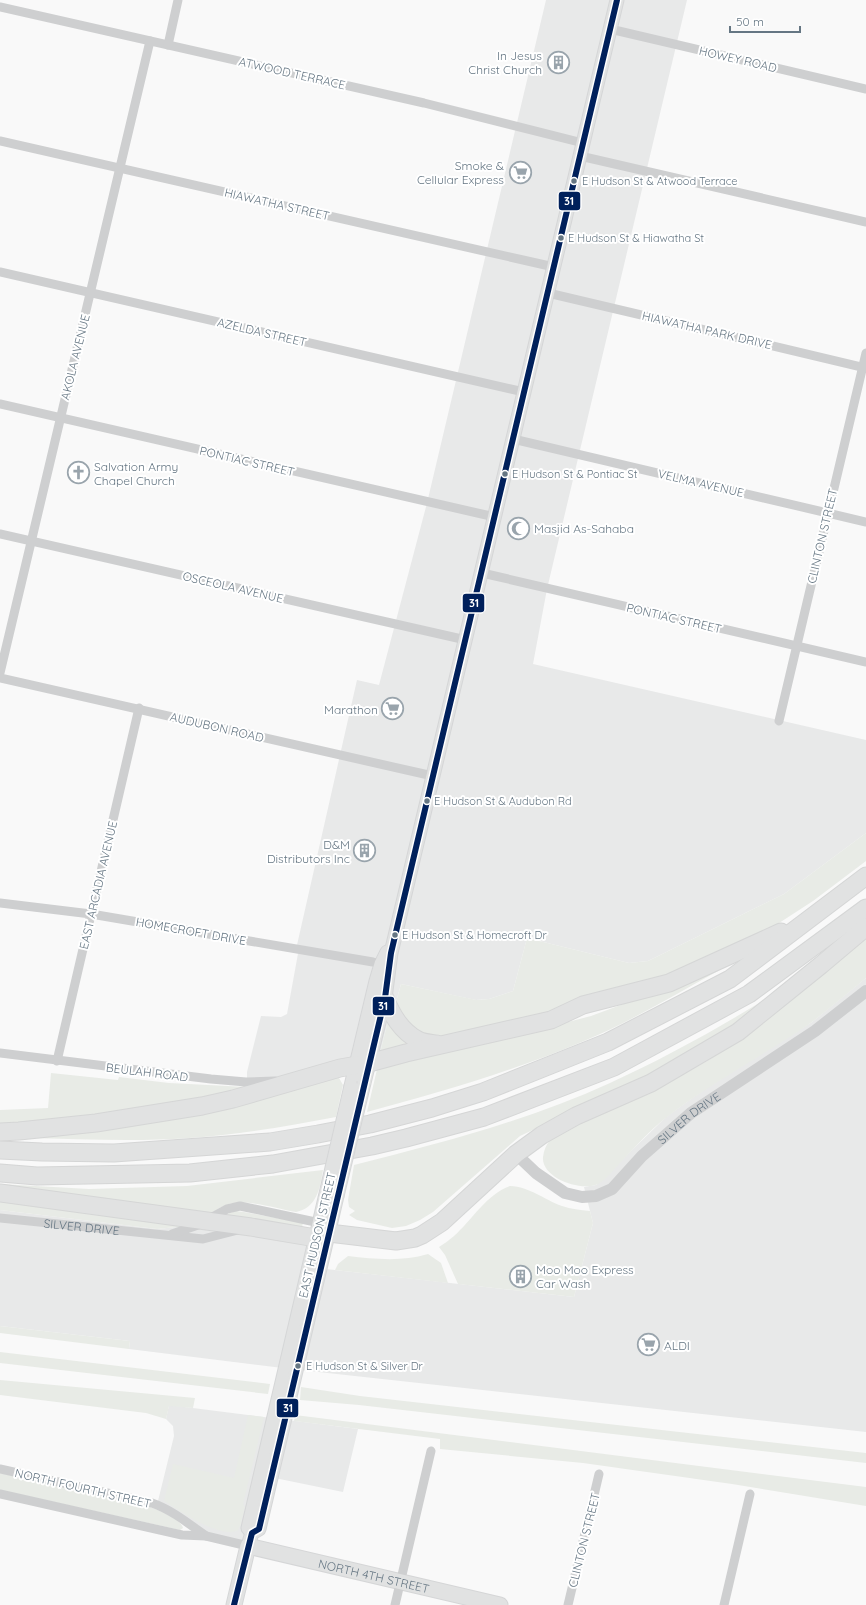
<svg xmlns="http://www.w3.org/2000/svg" width="866" height="1605" font-family="Quicksand,sans-serif">
<rect width="100%" height="100%" fill="#f9f9f9"/>
<g fill="#e8e9e9">
<polygon points="546,0 687,0 547,589 533,664 866,740 866,833 784,894 648,961 629,963 527,938 513,991 489,999 476,1000 401,984 396,1002 397,1008 388,1021 380,1053 339,1078 334,1077 247,1087 247,1072 261,1016 281,1017 287,1014 299,948 297,945 357,680 379,685 427,503"/>
<polygon points="866,978 866,1432 291,1369 129,1349 130,1341 0,1326 0,1210 157,1229 186,1226 306,1228 317,1268 574,1297 593,1223 584,1187 596,1185 666,1117 705,1089 812,1022"/>
<polygon points="169,1405 358,1429 343,1492 265,1476 248,1546 206,1536 157,1505 174,1436 173,1426 166,1419"/>
</g>
<g fill="#e8ebe6">
<polygon points="866,833 866,861 813,901 776,925 728,950 678,972 597,1001 449,1037 419,1036 397,1008 396,1002 401,984 477,1000 489,999 513,991 527,938 629,963 648,961 784,894"/>
<path d="M 866,938 L 866,978 C 848,993 830,1008 812,1022 C 765,1055 713,1081 667,1117 C 650,1130 636,1146 622,1161 C 614,1169 607,1179 598,1184 C 581,1192 541,1178 543,1157 C 544,1150 546,1145 550,1140 L 590,1116 L 649,1094 L 707,1061 L 740,1040 L 773,1015 Z"/>
<path d="M 718,969 L 718,971 C 674,995 630,1022 584,1041 C 514,1071 441,1092 367,1112 L 378,1065 L 510,1037 L 591,1016 Z"/>
<path d="M 780,990 L 703,1050 L 520,1136 L 433,1212 L 420,1220 L 406,1226 L 392,1228 L 357,1220 L 349,1215 L 355,1211 L 349,1207 L 348,1200 L 354,1165 C 441,1143 529,1120 610,1083 C 669,1056 726,1024 780,990 Z"/>
<polygon points="388,1021 416,1047 380,1053"/>
<polygon points="51,1073 118,1080 119,1077 169,1083 247,1087 176,1106 0,1126 0,1110 48,1108"/>
<path d="M 334,1077 L 339,1078 L 343,1085 L 336,1117 C 287,1126 239,1135 189,1138 C 135,1142 80,1139 26,1138 Z"/>
<path d="M 323,1170 C 320,1188 317,1208 296,1212 C 279,1209 250,1200 234,1203 C 224,1204 217,1210 208,1215 L 0,1189 L 0,1184 L 89,1189 L 187,1186 Z"/>
<path d="M 510,1186 C 530,1187 543,1199 562,1206 C 571,1209 580,1210 590,1211 L 593,1223 L 574,1297 L 458,1284 L 445,1255 L 439,1247 C 444,1244 449,1240 454,1236 C 472,1220 487,1194 510,1186 Z"/>
<polygon points="0,1201 186,1226 157,1229 0,1210"/>
<polygon points="236,1211 244,1212 303,1223 302,1227 227,1217 227,1214"/>
<path d="M 428,1254 L 441,1263 L 448,1283 L 335,1270 L 338,1264 L 348,1256 C 375,1259 401,1262 428,1254 Z"/>
<polygon points="0,1326 130,1341 129,1349 0,1333"/>
<polygon points="0,1352 270,1384 268,1394 0,1363"/>
<polygon points="0,1380 195,1398 193,1408 169,1406 166,1419 146,1413 0,1395"/>
<polygon points="301,1387 360,1396 866,1453 866,1463 359,1405 300,1400"/>
<path d="M 248,1415 L 264,1417 L 243,1504 L 245,1507 L 240,1526 L 238,1530 C 222,1540 178,1510 164,1501 L 173,1464 L 234,1478 Z"/>
<polygon points="295,1415 866,1487 866,1506 732,1484 583,1463 440,1449 440,1439 294,1421"/>
<path d="M 0,1473 L 150,1507 C 158,1510 181,1519 183,1528 L 180,1530 L 0,1490 Z"/>
</g>
<g fill="none" stroke-linecap="round" stroke-linejoin="round">
<defs>
<g id="secondary">
<polyline points="364,1083 385,998 391,953 617,0"/>
<polyline points="351,1086 376,981 381,964 387,952"/>
<polyline points="252,1533 248,1528 325,1198"/>
<polyline points="248,1546 252,1533 259,1529 337,1196"/>
</g>
<g id="primary">
<path id="s3" d="M 234,1605 L 248,1546 L 500,1605"/>
</g>
<g id="motorway">
<path d="M 385,998 C 392,1015 401,1031 418,1040 C 423,1043 431,1043 437,1044"/>
<polyline points="0,1132 19,1131 96,1123 202,1106 233,1099 340,1068 369,1063 406,1053 551,1020 583,1005 669,983 781,932"/>
<polyline points="0,1150 42,1152 114,1153 270,1142 318,1134 370,1124 432,1108 483,1092 608,1042 730,979 866,876"/>
<polyline points="0,1173 37,1176 190,1173 273,1164 372,1146 406,1138 484,1117 614,1067 749,994 866,908"/>
<polyline points="0,1193 251,1227 316,1238 329,1233 396,1241 415,1238 422,1235 442,1222 516,1154 542,1135 576,1116 651,1083 738,1032 821,965 866,927"/>
</g>
</defs>
<use href="#secondary" stroke="#d5d6d7" stroke-width="15"/>
<use href="#primary" stroke="#d5d6d7" stroke-width="17"/>
<use href="#motorway" stroke="#d5d6d6" stroke-width="19"/>
<g stroke="#cecfd0" stroke-width="9">
<polyline points="0,7 424,103 583,143"/>
<polyline points="610,29 866,89"/>
<polyline points="168,45 178,0"/>
<polyline points="0,141 554,267"/>
<polyline points="580,156 866,222"/>
<polyline points="0,272 524,392"/>
<polyline points="548,293 866,368"/>
<polyline points="0,404 495,517"/>
<polyline points="513,439 866,522"/>
<polyline points="0,534 466,640"/>
<polyline points="482,573 866,662"/>
<polyline points="0,673 150,41"/>
<polyline points="0,678 433,776"/>
<polyline points="779,721 866,353"/>
<polyline points="0,903 91,914 373,962 381,964"/>
<polyline points="0,1053 211,1079 246,1082 275,1081"/>
<polyline points="57,1061 139,708"/>
<path id="s1" d="M 0,1218 L 203,1239 L 238,1230"/>
<polyline points="172,1234 198,1225 227,1209 240,1206 320,1223 323,1227"/>
<path d="M 0,1469 L 152,1503 C 172,1510 189,1524 206,1536"/>
<polyline points="0,1494 182,1535 206,1536 248,1546"/>
<polyline points="395,1605 431,1451"/>
<polyline points="568,1605 599,1474"/>
<polyline points="724,1605 750,1494"/>
</g>
<path stroke="#cecfd0" stroke-width="12" id="s2" d="M 516,1154 L 536,1173 L 565,1193 L 582,1197 L 596,1196 L 612,1189 L 642,1156 L 691,1113 L 815,1031 L 866,991"/>
<use href="#secondary" stroke="#e1e2e2" stroke-width="13"/>
<use href="#primary" stroke="#e1e2e2" stroke-width="15"/>
<use href="#motorway" stroke="#e1e2e2" stroke-width="17"/>
<defs>
<g id="secondary-bridge">
<polyline points="337,1196 364,1083"/>
<polyline points="325,1198 351,1086"/>
</g>
</defs>
<use href="#secondary-bridge" stroke="#d5d6d7" stroke-width="15" stroke-linecap="butt"/>
<use href="#secondary-bridge" stroke="#e1e2e2" stroke-width="13"/>
<defs>
<polyline id="bus-1" points="234,1605 252,1533 259,1529 385,998 391,953 617,0"/>
</defs>
<use href="#bus-1" stroke="#fff" stroke-width="9"/>
<use href="#bus-1" stroke="#00205b" stroke-width="6"/>
</g>
<defs>
<symbol id="building-ring" viewBox="-11 -11 22 22"><circle r="9.5" fill="#fff" stroke="#99a4ac" stroke-width="1.5"/><path d="M-4-6H4V6H1V3H-1V6H-4ZM-2.5-4.3h1.7v1.8h-1.7ZM.8-4.3h1.7v1.8H.8ZM-2.5-1h1.7V.8h-1.7ZM.8-1h1.7V.8H.8Z" fill="#99a4ac"/></symbol>
<symbol id="supermarket-ring" viewBox="-11 -11 22 22"><circle r="9.5" fill="#fff" stroke="#99a4ac" stroke-width="1.5"/><path d="M-6-5.5h2.5l.6 2H6L4.5 2H-2.5L-4.4-4H-6ZM-1.5 3.2a1.3 1.3 0 1 0 .1 0ZM3 3.2a1.3 1.3 0 1 0 .1 0Z" fill="#99a4ac"/></symbol>
<symbol id="church-ring" viewBox="-11 -11 22 22"><circle r="9.5" fill="#fff" stroke="#99a4ac" stroke-width="1.5"/><path d="M-1.2-6h2.4v3.5h3.3v2.4h-3.3V6h-2.4V-.1h-3.3v-2.4h3.3Z" fill="#99a4ac"/></symbol>
<symbol id="mosque-ring" viewBox="-11 -11 22 22"><circle r="9.5" fill="#fff" stroke="#99a4ac" stroke-width="1.5"/><path d="M3.5-4.9A6 6 0 1 0 3.5 4.9A5 5 0 1 1 3.5-4.9Z" fill="#99a4ac"/></symbol>
</defs>
<g fill-rule="evenodd">
<use href="#building-ring" x="546" y="50" width="25" height="25"/>
<use href="#supermarket-ring" x="508" y="160" width="25" height="25"/>
<use href="#church-ring" x="66" y="460" width="25" height="25"/>
<use href="#mosque-ring" x="506" y="516" width="25" height="25"/>
<use href="#supermarket-ring" x="380" y="696" width="25" height="25"/>
<use href="#building-ring" x="352" y="838" width="25" height="25"/>
<use href="#building-ring" x="508" y="1264" width="25" height="25"/>
<use href="#supermarket-ring" x="636" y="1332" width="25" height="25"/>
</g>
<g fill="#657683" stroke="#fff" stroke-width="1.5">
<circle cx="574" cy="181" r="3.5"/>
<circle cx="561" cy="238" r="3.5"/>
<circle cx="505" cy="474" r="3.5"/>
<circle cx="427" cy="801" r="3.5"/>
<circle cx="395" cy="935" r="3.5"/>
<circle cx="298" cy="1366" r="3.5"/>
</g>
<g text-anchor="middle" dominant-baseline="central" stroke-width="4" stroke-linejoin="round" paint-order="stroke">
<g font-size="11" fill="#657683" stroke="#fff" text-anchor="start">
<text x="582" y="181">E Hudson St &amp; Atwood Terrace</text>
<text x="568" y="238">E Hudson St &amp; Hiawatha St</text>
<text x="512" y="474">E Hudson St &amp; Pontiac St</text>
<text x="434" y="801">E Hudson St &amp; Audubon Rd</text>
<text x="402" y="935">E Hudson St &amp; Homecroft Dr</text>
<text x="306" y="1366">E Hudson St &amp; Silver Dr</text>
</g>
<g font-size="12" fill="#657683" stroke="#fff" text-anchor="end">
<text x="542" y="55">In Jesus<tspan x="542" dy="14">Christ Church</tspan></text>
<text x="504" y="165">Smoke &amp;<tspan x="504" dy="14">Cellular Express</tspan></text>
<text x="94" y="466" text-anchor="start">Salvation Army<tspan x="94" dy="14">Chapel Church</tspan></text>
<text x="534" y="528" text-anchor="start">Masjid As-Sahaba</text>
<text x="378" y="709">Marathon</text>
<text x="350" y="844">D&amp;M<tspan x="350" dy="14">Distributors Inc</tspan></text>
<text x="536" y="1269" text-anchor="start">Moo Moo Express<tspan x="536" dy="14">Car Wash</tspan></text>
<text x="664" y="1345" text-anchor="start">ALDI</text>
</g>
<g font-size="12" fill="#657683" stroke="#fff">
<text transform="translate(738 59) rotate(13)">HOWEY ROAD</text>
<text transform="translate(292 73) rotate(13)">ATWOOD TERRACE</text>
<text transform="translate(277 204) rotate(13)">HIAWATHA STREET</text>
<text transform="translate(707 330) rotate(13)">HIAWATHA PARK DRIVE</text>
<text transform="translate(262 332) rotate(13)">AZELDA STREET</text>
<text transform="translate(75 357) rotate(-76)">AKOLA AVENUE</text>
<text transform="translate(247 461) rotate(13)">PONTIAC STREET</text>
<text transform="translate(701 483) rotate(13)">VELMA AVENUE</text>
<text transform="translate(822 536) rotate(-77)">CLINTON STREET</text>
<text transform="translate(233 587) rotate(13)">OSCEOLA AVENUE</text>
<text transform="translate(674 618) rotate(13)">PONTIAC STREET</text>
<text transform="translate(217 727) rotate(13)">AUDUBON ROAD</text>
<text transform="translate(98 885) rotate(-77)">EAST ARCADIA AVENUE</text>
<text transform="translate(191 931) rotate(10)">HOMECROFT DRIVE</text>
<text transform="translate(147 1072) rotate(7)">BEULAH ROAD</text>
<text stroke="none"><textPath href="#s2" startOffset="217">SILVER DRIVE</textPath></text>
<text stroke="none"><textPath href="#s1" startOffset="82">SILVER DRIVE</textPath></text>
<text transform="translate(317 1235) rotate(-77)">EAST HUDSON STREET</text>
<text transform="translate(83 1488) rotate(13)">NORTH FOURTH STREET</text>
<text transform="translate(584 1540) rotate(-76)">CLINTON STREET</text>
<text stroke="none"><textPath href="#s3" startOffset="190">NORTH 4TH STREET</textPath></text>
</g>
</g>
<g stroke="#fff" stroke-width="1.5">
<rect x="558" y="191" width="23" height="20" rx="4" fill="#00205b"/>
<rect x="462" y="593" width="23" height="20" rx="4" fill="#00205b"/>
<rect x="372" y="996" width="23" height="20" rx="4" fill="#00205b"/>
<rect x="276" y="1398" width="23" height="20" rx="4" fill="#00205b"/>
</g>
<g font-size="11" text-anchor="middle" font-weight="bold" fill="#fff">
<text x="569" y="205">31</text>
<text x="474" y="607">31</text>
<text x="383" y="1010">31</text>
<text x="288" y="1412">31</text>
</g>
<path d="M730 26v6h70v-6" fill="none" stroke="#657683" stroke-width="2"/>
<text x="736" y="26" font-size="12" fill="#657683" stroke="#ffffff" stroke-width="3" paint-order="stroke">50 m</text>
</svg>
